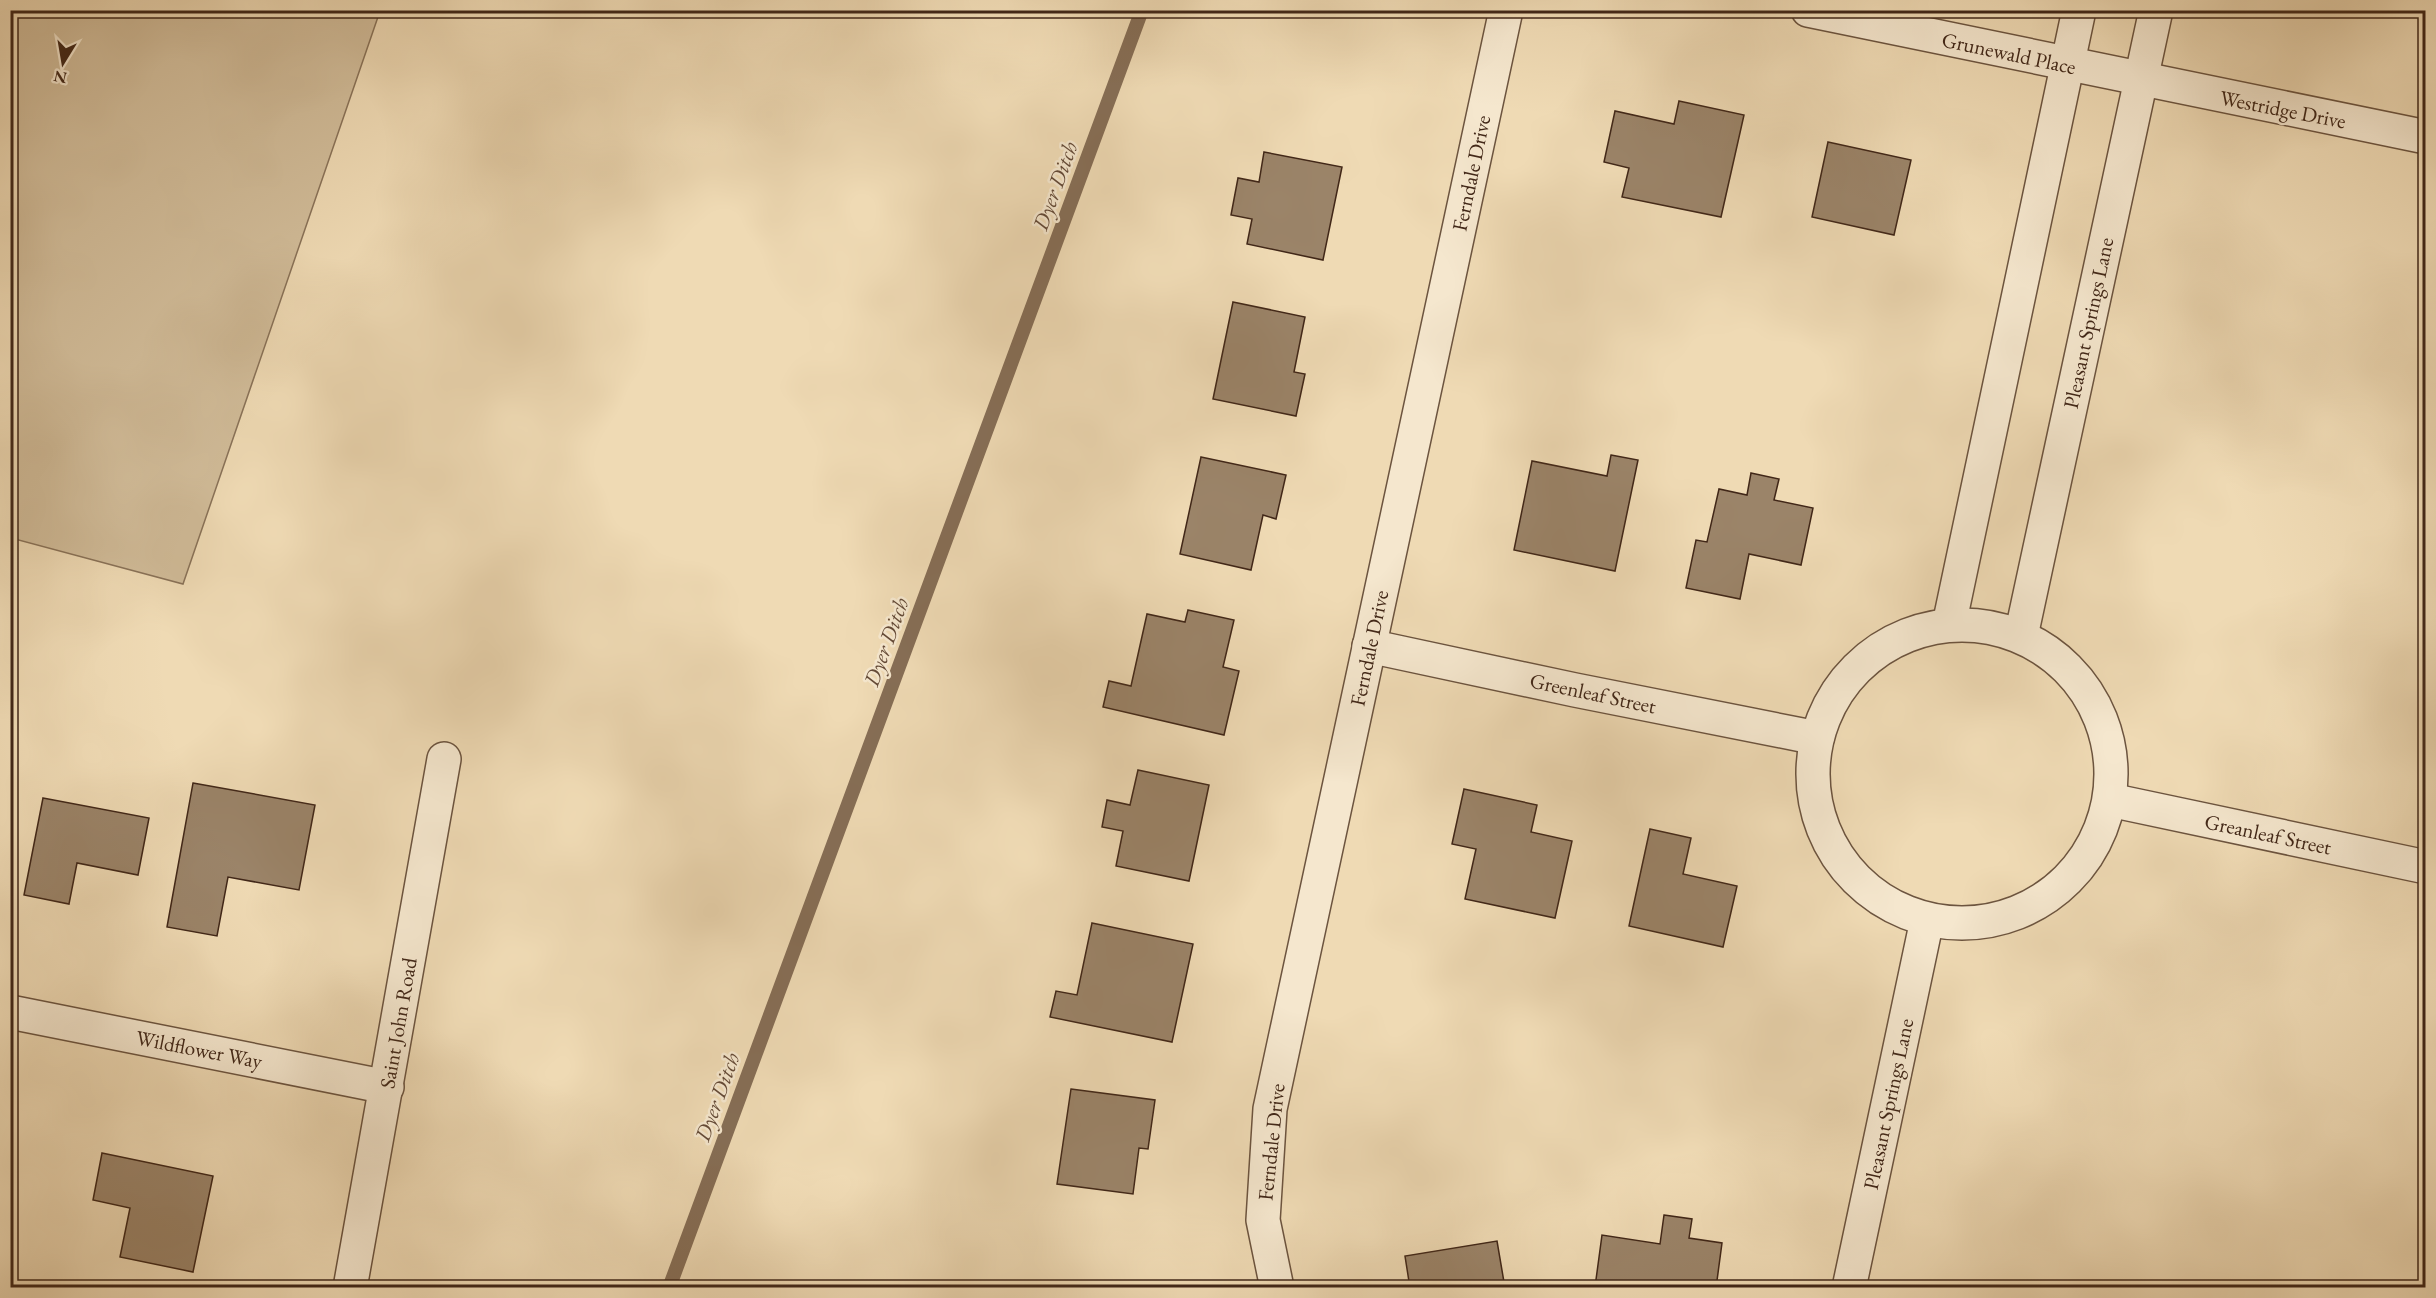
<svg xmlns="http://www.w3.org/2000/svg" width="2436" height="1298" font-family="'EB Garamond',serif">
<rect width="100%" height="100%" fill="#efdab4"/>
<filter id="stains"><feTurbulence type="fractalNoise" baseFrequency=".00333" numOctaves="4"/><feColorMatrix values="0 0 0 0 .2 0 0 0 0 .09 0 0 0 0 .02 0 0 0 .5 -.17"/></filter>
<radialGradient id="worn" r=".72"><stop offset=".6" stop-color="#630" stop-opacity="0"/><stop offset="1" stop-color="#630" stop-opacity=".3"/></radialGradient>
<polygon fill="#d1bc99" stroke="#897258" stroke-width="1.5" points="10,11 380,11 183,584 11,538"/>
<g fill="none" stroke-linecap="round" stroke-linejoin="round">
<polyline stroke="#866e56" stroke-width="14" points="669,1288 1142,10"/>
</g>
<g fill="#9b8469" stroke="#412718" stroke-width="1.5">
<polygon points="1679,101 1744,115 1721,217 1622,197 1629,168 1604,162 1615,111 1674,124"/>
<polygon points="1828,142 1911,160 1894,235 1812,217"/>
<polygon points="1264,152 1342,167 1323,260 1247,244 1252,219 1231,215 1238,178 1259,182"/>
<polygon points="1233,302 1305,317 1294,372 1305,374 1296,416 1213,399"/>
<polygon points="1611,455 1638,460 1615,571 1514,550 1532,461 1607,476"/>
<polygon points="1201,457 1286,475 1276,519 1263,515 1251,570 1180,554"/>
<polygon points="1751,473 1779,479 1774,500 1813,508 1801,565 1749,554 1740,599 1686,588 1696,540 1707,542 1719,489 1747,495"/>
<polygon points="1188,610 1234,620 1223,667 1239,671 1224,735 1103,707 1109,681 1131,686 1147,614 1185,622"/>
<polygon points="1138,770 1209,785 1189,881 1116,866 1123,831 1102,827 1107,800 1130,805"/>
<polygon points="193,783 315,805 299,890 228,877 217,936 167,927"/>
<polygon points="1464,789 1537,805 1531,832 1572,841 1555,918 1465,899 1476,849 1452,844"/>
<polygon points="43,798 149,818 138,875 77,863 69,904 24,895"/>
<polygon points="1650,829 1691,838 1683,874 1737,886 1723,947 1629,926"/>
<polygon points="1092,923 1193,944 1172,1042 1050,1017 1056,991 1077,995"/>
<polygon points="1071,1089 1155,1100 1148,1149 1139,1148 1133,1194 1057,1184"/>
<polygon points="102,1153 213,1176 193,1272 120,1257 130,1208 93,1200"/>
<polygon points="1664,1215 1692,1219 1689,1238 1722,1243 1716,1288 1595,1287 1602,1235 1660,1244"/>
<polygon points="1497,1241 1505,1288 1410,1288 1405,1256"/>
</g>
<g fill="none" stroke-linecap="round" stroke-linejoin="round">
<defs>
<g id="minor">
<polyline points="1808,10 2426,137"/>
<polyline points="1949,625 2079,10"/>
<circle cx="1962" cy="774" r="149"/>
<polyline points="2021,636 2156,10"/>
<polyline points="1369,646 1575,690 1817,738"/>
<polyline points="2110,800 2426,867"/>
<polyline points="10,1012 387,1087"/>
<polyline points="350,1288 444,759"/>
<polyline points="1277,1288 1263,1220 1270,1109 1506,10"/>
<polyline points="1849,1288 1927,920"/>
</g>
</defs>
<use href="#minor" stroke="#6c543f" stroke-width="36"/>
<use href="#minor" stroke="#f5e7ce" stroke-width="33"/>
</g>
<g text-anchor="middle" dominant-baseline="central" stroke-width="5" stroke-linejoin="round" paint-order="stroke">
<g font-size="21" fill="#412718" stroke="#f5e7ce">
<text transform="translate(2009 53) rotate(12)">Grunewald Place</text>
<text transform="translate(2283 109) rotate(11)">Westridge Drive</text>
<text transform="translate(1471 173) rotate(-78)">Ferndale Drive</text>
<text transform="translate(2088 323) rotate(-78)">Pleasant Springs Lane</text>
<text transform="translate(1369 648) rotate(-78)">Ferndale Drive</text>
<text transform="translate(1593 693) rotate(12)">Greenleaf Street</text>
<text transform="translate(2268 834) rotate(12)">Greanleaf Street</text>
<text transform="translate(398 1023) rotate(-80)">Saint John Road</text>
<text transform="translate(199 1049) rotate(11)">Wildflower Way</text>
<text transform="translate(1888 1104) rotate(-78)">Pleasant Springs Lane</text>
<text transform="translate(1271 1142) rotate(-84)">Ferndale Drive</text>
</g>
<g font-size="22" font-style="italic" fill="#644a37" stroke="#f5e7ce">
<text transform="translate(1055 186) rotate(-70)">Dyer Ditch</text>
<text transform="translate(886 642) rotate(-70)">Dyer Ditch</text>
<text transform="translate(717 1097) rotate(-70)">Dyer Ditch</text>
</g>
</g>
<rect width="2436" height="1298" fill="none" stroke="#efdab4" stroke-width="36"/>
<rect x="12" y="12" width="2412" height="1274" fill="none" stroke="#412718" stroke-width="3"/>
<rect x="18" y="18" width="2400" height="1262" fill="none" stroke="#412718" stroke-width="1.5"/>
<g transform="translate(63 63) rotate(191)" stroke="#f5e7ce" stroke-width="4.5" paint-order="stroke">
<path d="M0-4.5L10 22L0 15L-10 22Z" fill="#412718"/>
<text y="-9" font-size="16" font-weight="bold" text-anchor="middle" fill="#412718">N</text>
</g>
<rect width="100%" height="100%" filter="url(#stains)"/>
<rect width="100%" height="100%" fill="url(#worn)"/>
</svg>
